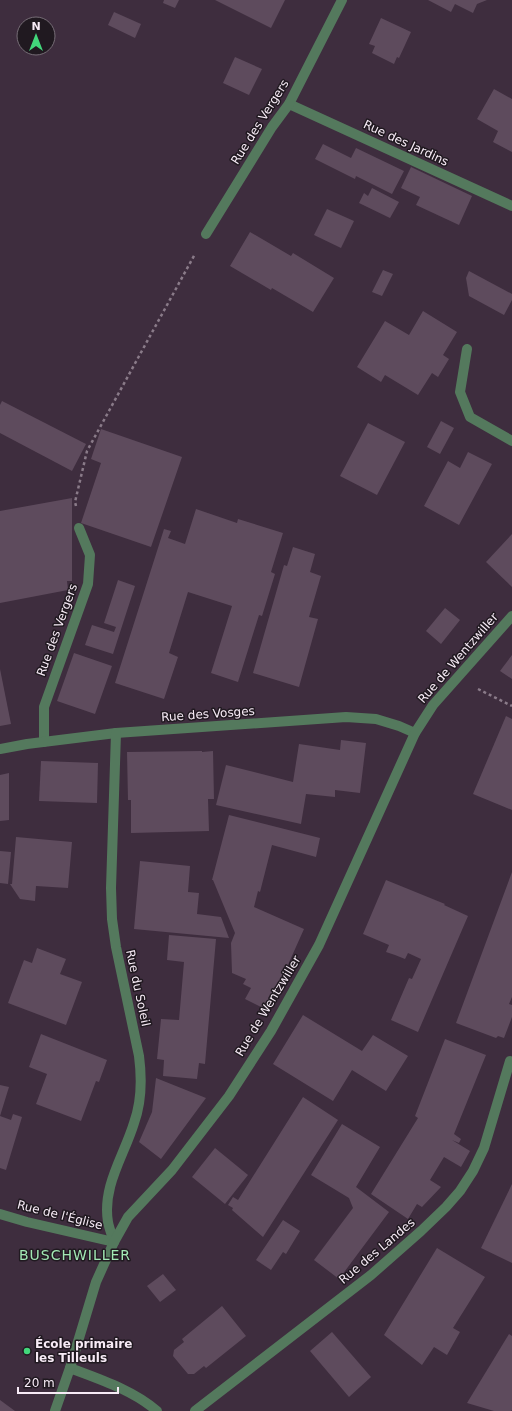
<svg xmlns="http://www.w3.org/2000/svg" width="512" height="1411" font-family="'DejaVu Sans',sans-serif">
<rect width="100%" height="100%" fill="#3e2d3e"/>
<g fill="#5e4b5d">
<polygon points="164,0 179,0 175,8 163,3"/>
<polygon points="215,0 285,0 271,28"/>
<polygon points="428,0 487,0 477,4 473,13 455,4 451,12"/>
<polygon points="114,12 141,24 135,38 108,25"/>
<polygon points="381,18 411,32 399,58 397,57 394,64 372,53 375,46 369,44"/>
<polygon points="235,57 262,69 249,95 223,83"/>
<polygon points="494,89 512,99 512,152 493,142 498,131 477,119"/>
<polygon points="323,144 351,158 356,148 404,171 392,194 356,176 355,179 315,159"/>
<polygon points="411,167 472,196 459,225 416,205 420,197 401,188"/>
<polygon points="372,188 399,202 390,218 359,203 364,193 368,196"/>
<polygon points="327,209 354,221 341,248 314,235"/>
<polygon points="250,232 291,256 293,253 334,278 313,312 272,288 271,290 230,266"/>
<polygon points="383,270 393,274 382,296 372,292"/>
<polygon points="469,271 512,294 512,300 504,315 469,296 466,278"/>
<polygon points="423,311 457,332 443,355 449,359 438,377 432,373 418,395 385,375 381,382 357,367 385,321 409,335"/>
<polygon points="2,401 86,444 72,471 0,433 0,405"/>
<polygon points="441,421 454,428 440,454 427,447"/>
<polygon points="368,423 405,442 377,495 340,476"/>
<polygon points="101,429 182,457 151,547 81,523 101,463 91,459"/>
<polygon points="468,452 492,464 459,525 424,506 448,461 460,468"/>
<polygon points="72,498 72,581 67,581 68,590 0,603 0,511"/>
<polygon points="196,509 237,523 238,519 283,533 271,572 275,574 262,616 259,615 238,682 211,673 232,606 188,592 169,653 178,657 164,699 115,683 164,529 171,531 168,538 185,544"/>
<polygon points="512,534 512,587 486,562"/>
<polygon points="293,547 315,554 310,572 321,576 309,617 318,619 299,687 253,673 284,565 287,566"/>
<polygon points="118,580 135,586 113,654 85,645 92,625 114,632 116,627 104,623"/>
<polygon points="445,608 460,620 441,644 426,631"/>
<polygon points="74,653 112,666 95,714 57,701"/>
<polygon points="512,655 512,679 500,671"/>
<polygon points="0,669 11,724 0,726"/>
<polygon points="506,716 512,719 512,810 473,794"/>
<polygon points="341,740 366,743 360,793 335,790 335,797 306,794 301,824 216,805 226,765 293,782 299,744 340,750"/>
<polygon points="202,751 202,752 213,751 214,799 208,799 209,831 131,833 131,800 128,800 127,752"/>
<polygon points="41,761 98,763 97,803 39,801"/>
<polygon points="9,773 9,820 0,821 0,775"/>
<polygon points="229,815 320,838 316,857 272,845 260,892 258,891 254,907 304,929 287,967 265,1009 245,999 251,988 243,984 246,979 232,973 231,943 235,933 213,880 212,880"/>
<polygon points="16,837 72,842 68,888 36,886 35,901 20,899 10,884 12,884"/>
<polygon points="0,851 11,852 8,884 0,883"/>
<polygon points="140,861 190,866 188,892 199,893 197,914 221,917 229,938 134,929"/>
<polygon points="512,872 512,997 509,1004 512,1005 512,1017 504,1038 498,1036 496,1038 456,1023"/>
<polygon points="386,880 445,904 444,905 468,916 418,1032 391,1020 409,978 412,979 421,959 408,953 405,959 395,955 386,952 389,945 363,934"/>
<polygon points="169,935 216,939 205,1064 199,1063 197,1079 163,1076 164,1060 157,1059 161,1019 179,1020 184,962 167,960"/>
<polygon points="37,948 66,959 60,974 82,982 66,1025 8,1003 24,960 32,963"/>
<polygon points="303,1015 362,1051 373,1035 408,1056 386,1091 352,1070 333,1101 273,1064"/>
<polygon points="41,1034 107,1060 99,1082 96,1081 81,1121 36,1104 47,1074 29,1067"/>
<polygon points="445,1039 486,1055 454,1134 461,1139 459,1143 452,1140 470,1151 461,1167 444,1157 430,1180 441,1187 422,1207 417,1204 408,1219 371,1194 418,1118 415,1116"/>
<polygon points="156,1078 206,1098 161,1159 139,1142 152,1112"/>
<polygon points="0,1085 9,1087 0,1116 11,1120 13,1114 22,1117 6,1170 0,1168"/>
<polygon points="303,1097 338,1120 263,1237 232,1210 233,1208 228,1205 233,1197 238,1200"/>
<polygon points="342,1124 380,1147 356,1187 389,1212 339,1279 314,1260 353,1208 349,1198 311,1175"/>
<polygon points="215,1148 248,1175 225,1204 192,1177"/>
<polygon points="512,1184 512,1263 481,1248"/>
<polygon points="283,1220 300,1231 286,1254 283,1252 271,1270 256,1260"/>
<polygon points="437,1248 485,1277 453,1328 460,1332 447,1355 434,1347 422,1365 384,1335"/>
<polygon points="163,1274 176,1290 160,1302 147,1286"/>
<polygon points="222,1306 246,1336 206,1368 204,1366 194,1374 188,1374 173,1356 174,1350 184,1342 182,1339"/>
<polygon points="332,1332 371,1377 349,1397 310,1351"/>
<polygon points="509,1334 512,1336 512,1410 511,1411 494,1411 467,1403"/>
<polygon points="0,1400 15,1411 0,1411"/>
</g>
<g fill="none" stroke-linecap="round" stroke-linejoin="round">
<g stroke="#8a7b89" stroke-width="2.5" stroke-dasharray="3 3" stroke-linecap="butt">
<polyline points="76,506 75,502 87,451 195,254"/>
<polyline points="478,689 512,706"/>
</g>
<g stroke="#54795d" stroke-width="10">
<polyline points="467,349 460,392 470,417 512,441"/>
<polyline points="44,742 44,707 88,584 90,555 79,528"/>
</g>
<g stroke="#54795d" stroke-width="10">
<polyline points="289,104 512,206"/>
<polyline points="206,234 272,127 289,104 342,0"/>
<polyline points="0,749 27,744 116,733 346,717 376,719 399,726 415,733"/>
<polyline points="0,1214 27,1222 114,1242"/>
<path d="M 114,1242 C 112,1235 109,1228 108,1222 C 102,1186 124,1156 134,1123 C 142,1101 142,1079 139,1056 L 116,947 L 112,919 L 111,888 L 116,733"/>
<path d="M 70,1368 C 99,1379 133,1390 157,1411"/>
<polyline points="195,1411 371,1275 421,1231 446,1207 460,1191 473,1171 484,1148 510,1061"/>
</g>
<polyline stroke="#54795d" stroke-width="10" points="55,1411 70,1368 96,1282 114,1242 128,1217 172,1170 229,1096 271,1031 319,945 415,733 433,705 512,616"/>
</g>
<circle fill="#42d77b" stroke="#201920" stroke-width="1.5" cx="27" cy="1351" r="4"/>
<g text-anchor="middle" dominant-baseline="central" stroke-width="3" stroke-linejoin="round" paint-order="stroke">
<g font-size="12" fill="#f7ebf6" stroke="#201920">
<text transform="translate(260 122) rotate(-58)">Rue des Vergers</text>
<text transform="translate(406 143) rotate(25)">Rue des Jardins</text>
<text transform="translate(57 630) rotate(-70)">Rue des Vergers</text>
<text transform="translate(458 658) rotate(-49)">Rue de Wentzwiller</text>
<text transform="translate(208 714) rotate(-4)">Rue des Vosges</text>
<text transform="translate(138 988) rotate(78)">Rue du Soleil</text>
<text transform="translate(268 1006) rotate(-59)">Rue de Wentzwiller</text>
<text transform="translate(60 1215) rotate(14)">Rue de l'Église</text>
<text transform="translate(377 1251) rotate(-40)">Rue des Landes</text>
</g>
<g font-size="12" font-weight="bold" fill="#f7ebf6" stroke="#201920" text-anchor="start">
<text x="35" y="1344">École primaire<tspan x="35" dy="14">les Tilleuls</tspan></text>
</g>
<g font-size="14" letter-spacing="1" fill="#a2e8b4" stroke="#201920">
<text x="75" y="1255">BUSCHWILLER</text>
</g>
</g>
<g transform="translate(36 36)"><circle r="19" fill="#201920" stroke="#766d76"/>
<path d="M0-3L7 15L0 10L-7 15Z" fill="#42d77b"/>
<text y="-6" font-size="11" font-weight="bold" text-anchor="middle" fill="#f7ebf6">N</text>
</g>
<path d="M18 1387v6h100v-6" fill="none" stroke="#f7ebf6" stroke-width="2"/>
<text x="24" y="1387" font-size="12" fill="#f7ebf6" stroke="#201920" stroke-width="3" paint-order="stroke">20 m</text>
</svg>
